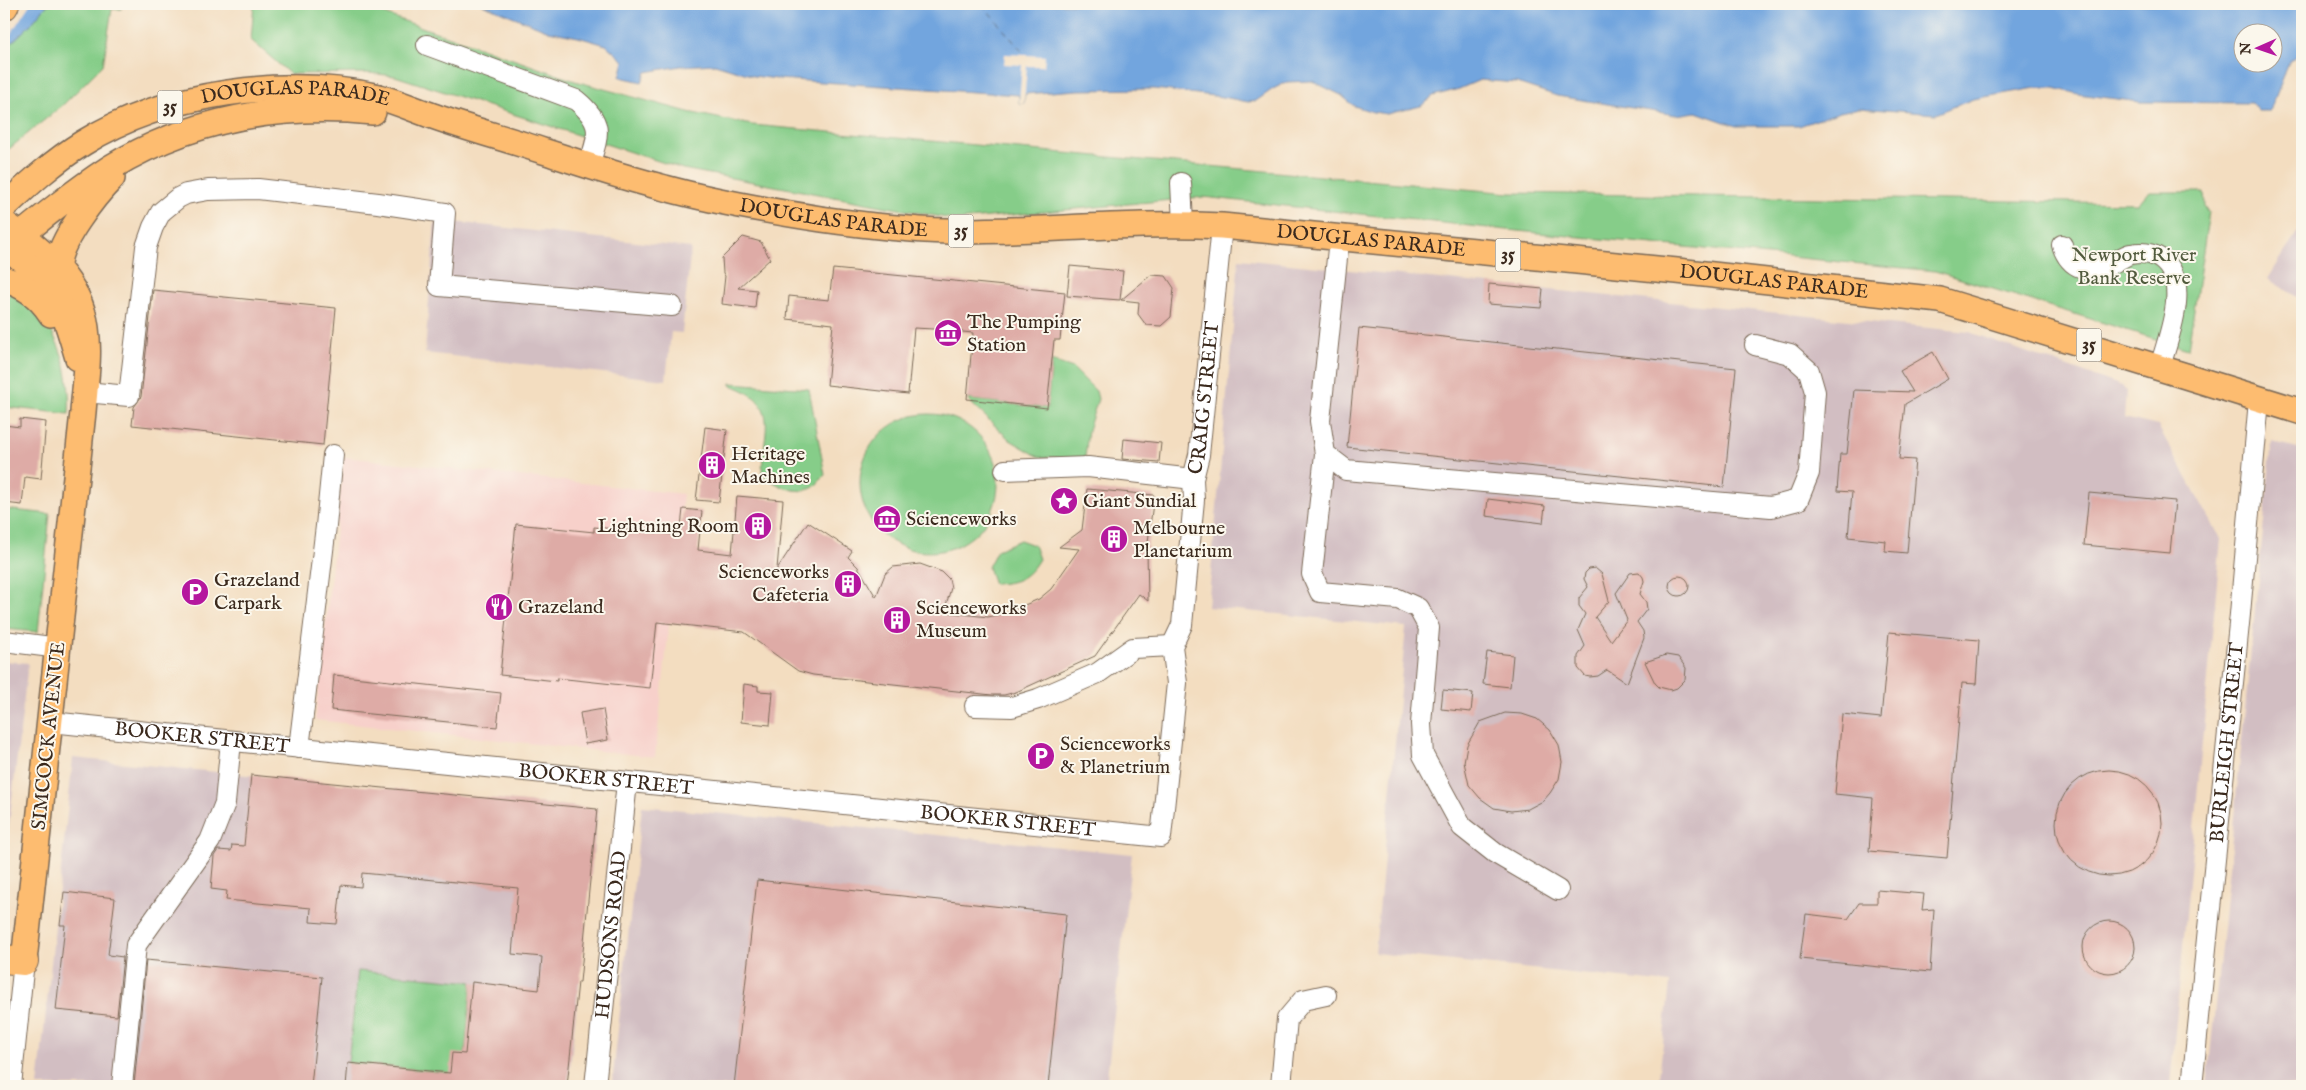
<svg xmlns="http://www.w3.org/2000/svg" width="2306" height="1090" font-family="'IM FELL English',serif">
<rect width="100%" height="100%" fill="#fbf7ec"/>
<filter id="ink" filterUnits="userSpaceOnUse"><feTurbulence type="fractalNoise" baseFrequency=".02" numOctaves="2"/><feDisplacementMap in="SourceGraphic" scale="10" xChannelSelector="R" yChannelSelector="G"/><feConvolveMatrix kernelMatrix="1 2 1 2 8 2 1 2 1" color-interpolation-filters="sRGB"/></filter>
<filter id="wash" filterUnits="userSpaceOnUse"><feTurbulence type="fractalNoise" baseFrequency=".0096" numOctaves="4" result="noise"/><feDisplacementMap in="SourceGraphic" scale="20" xChannelSelector="R" yChannelSelector="G"/><feGaussianBlur stdDeviation="1.12" result="paint"/><feColorMatrix in="noise" values="0 0 0 0 0 0 0 0 0 0 0 0 0 0 0 0 0 1.4 0 .05"/><feComposite in="paint" operator="in"/></filter>
<g filter="url(#wash)">
<rect width="100%" height="100%" fill="#f3ddc0"/>
<polygon fill="#f7d0ca" points="344,457 683,494 655,757 315,720"/>
<g fill="#d2bec2">
<polygon points="435,220 691,248 682,333 671,332 666,380 425,353"/>
<polygon points="2298,231 2302,233 2302,300 2268,279"/>
<polygon points="1239,259 1969,332 2122,386 2126,391 2124,418 2158,426 2221,539 2170,1086 1658,1086 1670,983 1375,953 1406,627 1208,607"/>
<polygon points="2272,442 2302,449 2302,1086 2207,1086"/>
<polygon points="4,661 28,663 4,867"/>
<polygon points="73,758 598,809 568,1086 38,1086"/>
<polygon points="642,806 1132,854 1106,1086 612,1086"/>
</g>
<g fill="#86cd89" stroke="#607c54">
<polygon points="48,4 125,4 121,9 112,9 103,65 64,104 4,153 4,50 31,24"/>
<polygon points="254,4 356,4 575,81 688,112 752,125 1510,193 2137,203 2150,192 2204,192 2205,206 2209,212 2188,349 1935,271 1507,230 1203,197 958,220 683,169 395,76 369,73 290,74 251,40"/>
<path d="M 4,289 C 53,310 72,363 69,414 L 4,407 Z"/>
<polygon points="1052,361 1073,368 1096,391 1098,399 1088,430 1085,458 1039,457 1010,440 967,399 1047,408"/>
<path d="M 731,383 L 809,389 L 825,475 C 821,478 818,484 814,487 C 798,497 772,484 762,473 C 763,430 782,404 731,385 Z"/>
<circle cx="929" cy="483" r="69"/>
<polygon points="4,509 50,514 38,632 4,629"/>
<path d="M 1020,540 L 1034,545 L 1039,559 C 1027,579 1016,583 994,584 L 988,567 L 997,550 Z"/>
<polygon points="358,971 472,982 465,1054 450,1073 348,1063"/>
</g>
<g fill="#72a5de" stroke="#56687e" fill-rule="evenodd">
<polygon points="4,4 48,4 31,24 4,50"/>
<path d="M 482,4 L 2302,4 L 2302,52 L 2290,60 L 2270,111 L 2258,111 L 2251,103 L 2140,102 L 2078,94 L 2054,88 L 2036,88 L 1973,99 L 1936,114 L 1859,108 L 1840,112 L 1799,126 L 1736,126 L 1696,112 L 1676,115 L 1557,96 L 1517,83 L 1480,80 L 1459,89 L 1433,96 L 1421,106 L 1387,114 L 1373,112 L 1354,106 L 1341,95 L 1312,81 L 1287,82 L 1273,89 L 1256,101 L 1248,102 L 1223,97 L 1154,89 L 1077,90 L 1025,94 L 1024,103 L 1019,103 L 1019,95 L 777,79 L 754,76 L 715,64 L 681,66 L 646,72 L 642,82 L 620,77 L 624,61 L 606,45 L 578,37 L 549,31 ZM 2244,32 L 2274,32 L 2274,62 L 2244,62 Z"/>
</g>
<g fill="#f3ddc0">
<polygon points="4,4 30,4 4,44"/>
<polygon points="1005,54 1045,56 1044,66 1027,66 1024,103 1019,103 1022,65 1004,64"/>
</g>
<g fill="none" stroke-linecap="round" stroke-linejoin="round">
<polyline stroke="#4e5561" stroke-width="1" stroke-dasharray="6 5" stroke-linecap="butt" points="982,4 1025,55"/>
</g>
<g id="blocks">
<g fill="#deaba6">
<polygon points="743,237 761,242 770,259 738,288 757,290 755,308 722,304 725,276 723,273 722,258"/>
<polygon points="1070,266 1123,271 1120,300 1067,296"/>
<polygon points="833,269 1065,292 1060,340 1054,340 1047,408 967,399 973,333 933,329 914,328 908,394 827,385 833,324 787,319 789,296 829,300"/>
<polygon points="1151,275 1166,276 1174,288 1171,317 1161,326 1146,325 1138,314 1139,302 1121,300"/>
<polygon points="1489,284 1543,289 1541,308 1488,304"/>
<polygon points="153,290 336,308 323,445 132,425 134,407 141,397"/>
<polygon points="1359,328 1736,368 1724,487 1347,447"/>
<polygon points="1933,352 1948,379 1905,404 1899,459 1915,460 1907,553 1885,551 1886,541 1848,537 1852,492 1837,491 1840,454 1847,454 1854,390 1913,392 1900,371"/>
<polygon points="20,419 46,422 41,479 25,477 22,505 4,503 4,425 20,427"/>
<polygon points="705,427 727,430 719,502 696,500"/>
<polygon points="1124,439 1161,443 1159,462 1122,459"/>
<polygon points="1087,489 1154,495 1147,550 1148,601 1139,594 1095,656 1016,692 1004,695 992,695 813,675 798,671 744,632 657,622 650,688 557,678 557,681 500,675 516,524 594,532 594,527 680,535 683,509 702,511 698,550 732,554 737,496 783,500 777,569 808,522 852,551 848,557 858,567 876,597 885,574 893,567 920,564 942,572 949,579 951,588 944,612 988,617 1003,614 1039,599 1051,589 1079,549 1059,547 1082,530"/>
<polygon points="2089,493 2175,501 2170,553 2084,545"/>
<polygon points="1488,499 1545,506 1543,523 1486,516"/>
<polygon points="1595,568 1602,574 1609,601 1595,617 1611,641 1627,620 1616,593 1630,573 1639,572 1643,577 1644,581 1640,594 1646,602 1647,609 1637,622 1643,631 1644,638 1627,683 1607,670 1598,676 1590,677 1585,676 1578,668 1578,656 1585,646 1578,630 1585,614 1579,606 1579,598 1588,587 1584,579 1585,573 1589,569"/>
<circle cx="1679" cy="586" r="10"/>
<polygon points="1889,632 1979,640 1976,684 1962,683 1947,858 1869,851 1873,798 1835,794 1842,714 1881,718"/>
<polygon points="1487,652 1513,655 1510,687 1483,684"/>
<polygon points="1666,655 1678,657 1686,668 1685,680 1677,688 1671,690 1659,687 1655,683 1645,662"/>
<polygon points="334,675 501,693 497,727 331,710"/>
<polygon points="744,684 758,686 758,691 773,692 770,725 741,722"/>
<polygon points="1443,690 1473,693 1471,712 1441,709"/>
<polygon points="603,709 608,740 585,744 580,713"/>
<polygon points="1505,713 1522,714 1537,719 1550,730 1559,745 1562,762 1559,779 1550,793 1543,801 1528,809 1511,811 1494,808 1480,798 1469,785 1464,762 1467,745 1480,722"/>
<circle cx="2109" cy="823" r="53"/>
<polygon points="251,775 597,809 580,982 578,982 567,1086 346,1086 348,1063 450,1073 452,1053 465,1054 472,982 539,990 542,957 512,954 518,888 362,873 361,887 341,885 337,924 310,922 311,908 226,900 227,891 211,889 214,856 218,850 231,851 232,845 244,846"/>
<polygon points="757,880 1066,914 1048,1086 734,1086"/>
<polygon points="1877,890 1924,894 1922,910 1934,909 1930,972 1800,959 1806,914 1848,919 1859,903 1877,903"/>
<polygon points="64,892 115,898 108,955 123,957 117,1016 56,1010 65,925 60,925"/>
<circle cx="2109" cy="947" r="26"/>
<polygon points="146,960 322,977 311,1086 134,1086"/>
</g>
</g>
</g>
<g filter="url(#ink)">
<use href="#blocks" fill-opacity="0" stroke="#7b6957" stroke-width="1"/>
<g fill="none" stroke-linecap="round" stroke-linejoin="round">
<defs>
<g id="minor">
<path d="M 427,45 L 576,100 C 604,123 599,134 589,165"/>
<polyline points="1181,183 1183,224"/>
<polyline points="1339,239 1320,421 1325,454 1346,470 1771,507 1798,500 1809,473 1815,392 1809,371 1790,354 1755,345"/>
<path d="M 2062,245 C 2070,269 2088,274 2111,264 C 2118,261 2124,255 2131,254 C 2142,252 2152,253 2161,259 C 2192,281 2168,337 2160,367"/>
<polyline points="85,392 129,396 146,247 153,227 161,212 178,198 186,194 208,190 258,189 378,203 445,213 439,286 672,306"/>
<polyline points="1325,454 1312,574 1320,592 1398,599 1418,608 1429,628 1421,724 1423,755 1462,827 1495,853 1558,890"/>
<polyline points="1005,470 1088,467 1193,479"/>
<polyline points="4,641 59,648"/>
<polyline points="975,706 1012,707 1038,699 1098,673 1133,648 1172,646"/>
<path id="s1" d="M 51,722 L 1161,837 L 1177,683 L 1172,646 L 1182,625 L 1194,500 L 1193,479 L 1199,455 L 1222,226"/>
<polyline points="299,748 326,526 333,455"/>
<polyline points="11,1086 24,961"/>
<polyline points="122,1086 136,945 210,841 225,803 231,741"/>
<path id="s2" d="M 595,1086 L 627,782"/>
<polyline points="1281,1086 1287,1019 1303,1000 1326,995"/>
<path id="s3" d="M 2192,1086 L 2240,614 L 2259,400"/>
</g>
<g id="major">
<path id="s4" d="M 4,207 C 29,184 54,161 83,143 C 165,92 286,76 379,97 C 398,102 415,110 433,116 C 469,129 507,139 543,151 C 583,164 624,178 665,188 C 716,202 769,211 821,219 C 863,225 906,230 948,231 C 1039,232 1130,221 1222,226 L 1677,271 L 1940,300 L 2302,412"/>
<path d="M 4,223 C 41,248 80,281 86,328 C 90,356 85,385 83,412 L 24,961"/>
<path d="M 4,239 L 7,246 C 22,260 39,273 51,290 C 65,310 71,335 78,358"/>
<path d="M 4,249 C 38,221 73,192 110,168 C 190,119 281,103 373,112"/>
<path d="M 58,268 C 56,244 96,194 112,178"/>
<path d="M 4,279 C 24,286 39,295 51,314"/>
</g>
<g id="highway">
<polyline points="4,6 5,4"/>
<polyline points="4,959 24,961"/>
</g>
</defs>
<use href="#minor" stroke="#7b6957" stroke-width="22"/>
<use href="#major" stroke="#7b6957" stroke-width="28"/>
<use href="#highway" stroke="#7b6957" stroke-width="30"/>
<use href="#minor" stroke="#fff" stroke-width="20"/>
<use href="#major" stroke="#fdbc70" stroke-width="25"/>
<use href="#highway" stroke="#fdbc70" stroke-width="28"/>
</g>
</g>
<defs>
<symbol id="museum-disc" viewBox="-11 -11 22 22"><circle r="9.5" fill="#b5179e" stroke="#fbf7ec"/><path d="M0-6L6-3V-2H-6V-3ZM-5-1h2V3h-2ZM-1-1h2V3h-2ZM3-1h2V3H3ZM-6 4H6V6H-6Z" fill="#fff"/></symbol>
<symbol id="building-disc" viewBox="-11 -11 22 22"><circle r="9.5" fill="#b5179e" stroke="#fbf7ec"/><path d="M-4-6H4V6H1V3H-1V6H-4ZM-2.5-4.3h1.7v1.8h-1.7ZM.8-4.3h1.7v1.8H.8ZM-2.5-1h1.7V.8h-1.7ZM.8-1h1.7V.8H.8Z" fill="#fff"/></symbol>
<symbol id="sight-disc" viewBox="-11 -11 22 22"><circle r="9.5" fill="#b5179e" stroke="#fbf7ec"/><path d="M0-6L1.8-2.2L6-1.7L2.9 1.2L3.7 5.4L0 3.3L-3.7 5.4L-2.9 1.2L-6-1.7L-1.8-2.2Z" fill="#fff"/></symbol>
<symbol id="parking-disc" viewBox="-11 -11 22 22"><circle r="9.5" fill="#b5179e" stroke="#fbf7ec"/><path d="M-3.5-5.5H1a3.5 3.5 0 0 1 0 7H-1V5.5H-3.5ZM-1-3.4V-.6H.8a1.4 1.4 0 0 0 0-2.8Z" fill="#fff"/></symbol>
<symbol id="restaurant-disc" viewBox="-11 -11 22 22"><circle r="9.5" fill="#b5179e" stroke="#fbf7ec"/><path d="M-5-6h1v4h1v-4h1v4h1v-4h1v5L-1.5 .5V6h-2V.5L-5-1ZM5-6V6H3V1.5H1.5Q1.5-4 5-6Z" fill="#fff"/></symbol>
</defs>
<g fill-rule="evenodd">
<use href="#museum-disc" x="932" y="317" width="32" height="32"/>
<use href="#building-disc" x="696" y="449" width="32" height="32"/>
<use href="#sight-disc" x="1048" y="485" width="32" height="32"/>
<use href="#museum-disc" x="871" y="503" width="32" height="32"/>
<use href="#building-disc" x="742" y="510" width="32" height="32"/>
<use href="#building-disc" x="1098" y="523" width="32" height="32"/>
<use href="#building-disc" x="832" y="568" width="32" height="32"/>
<use href="#parking-disc" x="179" y="576" width="32" height="32"/>
<use href="#restaurant-disc" x="483" y="591" width="32" height="32"/>
<use href="#building-disc" x="881" y="604" width="32" height="32"/>
<use href="#parking-disc" x="1025" y="740" width="32" height="32"/>
</g>
<g text-anchor="middle" dominant-baseline="central" stroke-width="4" stroke-linejoin="round" paint-order="stroke">
<g fill="#fbf7ec" stroke="#75685c" stroke-width="1">
<rect x="157.5" y="90.5" width="25" height="33" rx="4"/>
<rect x="948.5" y="214.5" width="25" height="33" rx="4"/>
<rect x="1495.5" y="238.5" width="25" height="33" rx="4"/>
<rect x="2076.5" y="328.5" width="25" height="33" rx="4"/>
</g>
<g font-size="19" font-weight="bold" fill="#3b2a1e">
<text x="170" y="107">35</text>
<text x="961" y="231">35</text>
<text x="1508" y="255">35</text>
<text x="2089" y="345">35</text>
</g>
<g font-size="20" fill="#3b2a1e" stroke="#fbf7ec">
<text stroke="none"><textPath href="#s4" startOffset="324">DOUGLAS PARADE</textPath></text>
<text stroke="none"><textPath href="#s4" startOffset="880">DOUGLAS PARADE</textPath></text>
<text stroke="none"><textPath href="#s4" startOffset="1419">DOUGLAS PARADE</textPath></text>
<text stroke="none"><textPath href="#s4" startOffset="1824">DOUGLAS PARADE</textPath></text>
<text stroke="none"><textPath href="#s1" startOffset="1560">CRAIG STREET</textPath></text>
<text transform="translate(49 736) rotate(-84)">SIMCOCK AVENUE</text>
<text stroke="none"><textPath href="#s1" startOffset="152">BOOKER STREET</textPath></text>
<text stroke="none"><textPath href="#s3" startOffset="345">BURLEIGH STREET</textPath></text>
<text stroke="none"><textPath href="#s1" startOffset="558">BOOKER STREET</textPath></text>
<text stroke="none"><textPath href="#s1" startOffset="962">BOOKER STREET</textPath></text>
<text stroke="none"><textPath href="#s2" startOffset="152">HUDSONS ROAD</textPath></text>
</g>
<g font-size="20" fill="#525b3e" stroke="#fbf7ec">
<text x="2134" y="255">Newport River<tspan x="2134" dy="23">Bank Reserve</tspan></text>
</g>
<g font-size="20" fill="#3b2a1e" stroke="#fbf7ec" text-anchor="start">
<text x="967" y="322">The Pumping<tspan x="967" dy="23">Station</tspan></text>
<text x="731" y="454">Heritage<tspan x="731" dy="23">Machines</tspan></text>
<text x="1083" y="501">Giant Sundial</text>
<text x="906" y="519">Scienceworks</text>
<text x="739" y="526" text-anchor="end">Lightning Room</text>
<text x="1133" y="528">Melbourne<tspan x="1133" dy="23">Planetarium</tspan></text>
<text x="829" y="572" text-anchor="end">Scienceworks<tspan x="829" dy="23">Cafeteria</tspan></text>
<text x="214" y="580">Grazeland<tspan x="214" dy="23">Carpark</tspan></text>
<text x="518" y="607">Grazeland</text>
<text x="916" y="608">Scienceworks<tspan x="916" dy="23">Museum</tspan></text>
<text x="1060" y="744">Scienceworks<tspan x="1060" dy="23">&amp; Planetrium</tspan></text>
</g>
</g>
<rect width="2306" height="1090" fill="none" stroke="#fbf7ec" stroke-width="20"/>
<g transform="translate(2258 48) rotate(268)"><circle r="24" fill="#fbf7ec" stroke="#aea59a"/>
<path d="M0-4L9 19L0 12L-9 19Z" fill="#b5179e"/>
<text y="-8" font-size="14" font-weight="bold" text-anchor="middle" fill="#3b2a1e">N</text>
</g>
</svg>
